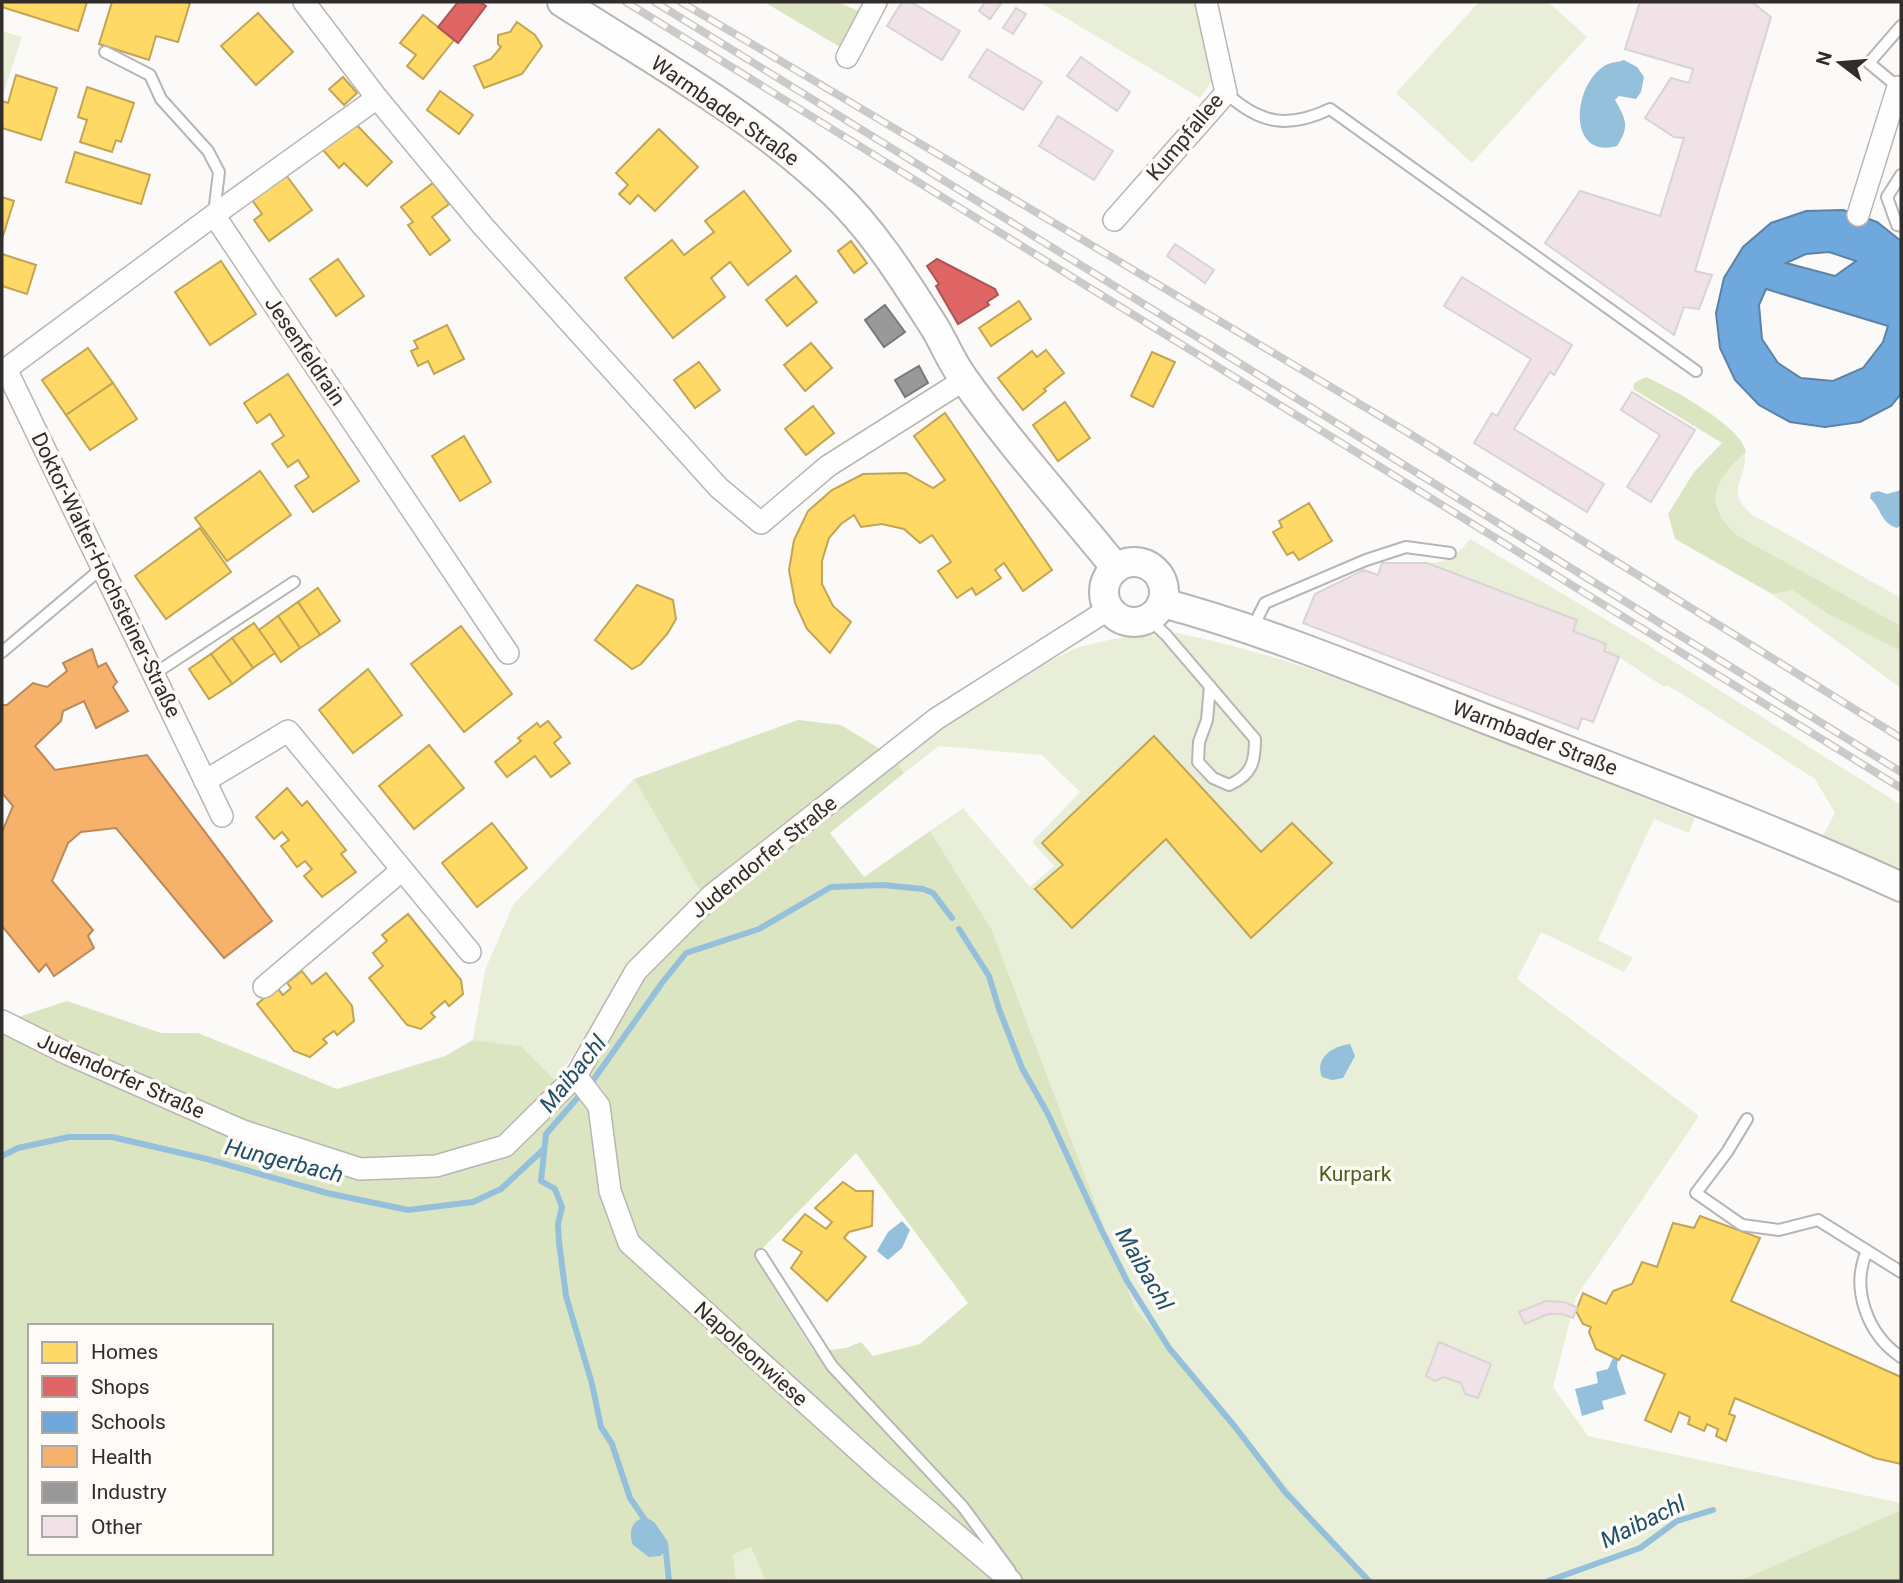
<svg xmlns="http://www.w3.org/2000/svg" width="1903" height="1583" font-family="Roboto,sans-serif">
<rect width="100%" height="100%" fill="#fcfaf8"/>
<g fill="#e8eed8">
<polygon points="1039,2 1196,2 1213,79 1200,98"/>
<polygon points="1479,2 1548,2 1587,37 1472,163 1396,93"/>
<polygon points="2,31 22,37 4,91 2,90"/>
<path d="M 1745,453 C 1747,482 1723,491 1753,515 L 1901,598 L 1901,626 L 1738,536 C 1704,506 1710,480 1745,453 Z"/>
<path d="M 1470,539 L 1632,635 L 1901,805 L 1901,870 L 1822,837 L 1835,813 L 1815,779 L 1679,692 L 1666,685 L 1664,687 L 1619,657 L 1604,651 L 1606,644 L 1573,631 L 1576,620 L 1427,563 C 1451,562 1455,557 1470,539 Z"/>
<polygon points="1792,590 1828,614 1901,651 1901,688 1772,594"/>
<path d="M 1177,633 C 1283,655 1383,693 1484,733 C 1554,762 1625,790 1695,818 L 1689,833 L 1654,819 L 1598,940 L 1633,958 L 1624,972 L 1541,932 L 1517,979 L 1699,1116 L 1576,1297 L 1553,1387 L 1588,1436 L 1901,1503 L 1901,1510 L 1739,1581 L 1367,1581 L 1135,1308 L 992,930 L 930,831 L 963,808 L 1030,887 L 1054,866 L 1032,842 L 1080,792 L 1042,755 L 939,746 L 904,773 L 895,758 L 1005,682 L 1079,647 L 1113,639 Z"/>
<path d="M 634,779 L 702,893 C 690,904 676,914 666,926 C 625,974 593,1029 555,1080 L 521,1046 L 473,1040 L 485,970 L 513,905 Z"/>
<polygon points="752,1547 766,1581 736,1581 733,1555"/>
</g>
<g fill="#dce5c1" fill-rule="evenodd">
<polygon points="764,2 837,2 866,14 848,42 840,47"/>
<path d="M 1646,377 C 1669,387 1743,427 1746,452 C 1713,480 1702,504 1738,536 L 1901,626 L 1901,651 L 1828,614 L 1792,590 L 1772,594 L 1675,539 L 1668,514 L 1694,472 L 1722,443 L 1633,389 L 1634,383 Z"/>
<path d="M 798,720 L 841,725 L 895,758 L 904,773 L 830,833 L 864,877 L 930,831 L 992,930 L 1135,1308 L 1367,1581 L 766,1581 L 751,1547 L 733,1555 L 736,1581 L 2,1581 L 2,1012 L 18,1017 L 67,1001 L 161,1033 L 198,1033 L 337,1089 L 445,1056 L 473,1040 L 521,1046 L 555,1080 L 588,1070 L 643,973 L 709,906 L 634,779 ZM 856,1153 L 968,1303 L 920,1344 L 873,1356 L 861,1342 L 846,1348 L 814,1352 L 754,1257 ZM 30,1326 L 271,1326 L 271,1553 L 30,1553 Z"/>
<polygon points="1901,1510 1901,1581 1739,1581"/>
</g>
<g fill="#94c0db">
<path d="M 1624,60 L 1637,67 L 1644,77 L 1641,92 L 1636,99 L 1619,96 L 1615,100 C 1626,119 1630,127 1617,146 C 1566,160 1572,81 1608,64 C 1613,62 1619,62 1624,60 Z"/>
<path d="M 1901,490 L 1901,525 L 1897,528 C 1880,523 1882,509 1870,498 L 1871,493 L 1878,491 L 1887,494 Z"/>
<path d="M 1350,1044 L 1355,1056 L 1343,1078 L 1332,1080 L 1322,1077 C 1314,1058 1333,1046 1350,1044 Z"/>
<polygon points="902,1221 910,1230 902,1248 888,1260 877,1251 888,1232"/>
<polygon points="1613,1358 1618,1360 1617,1367 1626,1394 1602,1401 1604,1409 1582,1416 1575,1389 1598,1383 1596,1372 1608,1369"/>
<path d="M 640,1519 C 654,1522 664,1537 666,1551 L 660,1556 L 649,1557 L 633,1545 C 629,1535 630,1524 640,1519 Z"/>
</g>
<g fill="#ffd966" stroke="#c1a554" stroke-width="2">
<polygon points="2,2 87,2 78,31 2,7"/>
<polygon points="112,2 184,2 190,3 178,42 156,36 149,60 99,44"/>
<polygon points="258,13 293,52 256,85 221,46"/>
<polygon points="423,15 454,40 423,79 407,66 416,55 400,43"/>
<polygon points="517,22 535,35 542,46 522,74 484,88 474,66 491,59 501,47 498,44 498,35 510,32"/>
<polygon points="16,75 57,88 41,140 2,128 2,101 8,103"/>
<polygon points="343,77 357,93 344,105 329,89"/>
<polygon points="87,87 134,103 121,142 116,140 112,152 80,142 87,120 78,117"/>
<polygon points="440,91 473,115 459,134 427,110"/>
<polygon points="353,121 392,162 367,186 344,163 339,168 323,150"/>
<polygon points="659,129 698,167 655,211 638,195 630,204 619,194 628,185 616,173"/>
<polygon points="75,152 150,175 141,204 66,182"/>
<polygon points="286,175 312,210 269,241 254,220 262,214 252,200"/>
<polygon points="433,183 449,204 432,217 450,240 430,255 408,225 413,222 401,207"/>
<polygon points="744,191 791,251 748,285 730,262 711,278 725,297 673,338 625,278 672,240 684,255 714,232 705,221"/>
<polygon points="2,197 14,201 2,239"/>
<polygon points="851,241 867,263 854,273 838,251"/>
<polygon points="2,254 36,265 27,294 2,286"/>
<polygon points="338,259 364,296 336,316 310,279"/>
<polygon points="221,261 256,314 210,345 175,292"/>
<polygon points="796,276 817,302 787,326 766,300"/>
<polygon points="1019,301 1031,319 991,346 979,328"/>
<polygon points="447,325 464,359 434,374 428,361 418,366 411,351 418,348 414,341"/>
<polygon points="811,343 832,368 805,391 784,365"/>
<polygon points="88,348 113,383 66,415 42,380"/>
<polygon points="1046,350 1064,373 1044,389 1046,391 1023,410 998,378 1032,351 1037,357"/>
<polygon points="1152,352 1175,362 1153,407 1131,396"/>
<polygon points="699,362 720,390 695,408 674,380"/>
<polygon points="288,374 359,481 313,512 295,486 309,477 298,460 288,467 272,444 284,436 270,414 257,423 244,403"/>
<polygon points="113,383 137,419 90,450 66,415"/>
<polygon points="1065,402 1090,438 1058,461 1033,425"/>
<polygon points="813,406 834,433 806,455 785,429"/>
<polygon points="945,413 1052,570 1023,591 1004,563 995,570 1001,578 976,595 972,588 957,598 938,571 951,562 932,535 920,543 904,529 882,524 861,527 854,515 841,524 829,538 822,561 822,584 833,606 851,622 830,653 807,629 795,603 789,570 794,540 808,511 832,490 863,474 906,473 933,488 945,480 914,436"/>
<polygon points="464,436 491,482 460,501 432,456"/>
<polygon points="260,471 291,515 227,561 195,518"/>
<polygon points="1309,503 1332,541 1299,560 1293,552 1287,555 1273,532 1282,527 1279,521"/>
<polygon points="200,528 231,572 166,619 135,576"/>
<polygon points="637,585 673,600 676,619 668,633 641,664 632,669 595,640"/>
<polygon points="318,588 340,621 320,635 298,602"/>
<polygon points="298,602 320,635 300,648 278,616"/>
<polygon points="278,616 300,648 281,662 259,630"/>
<polygon points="254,623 275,653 253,668 232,638"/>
<polygon points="461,626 512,694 464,732 411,664"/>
<polygon points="232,638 253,668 232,684 211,654"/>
<polygon points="211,654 232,684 209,699 189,669"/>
<polygon points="368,669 402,715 353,753 319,710"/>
<polygon points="548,721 561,737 554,743 570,763 551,777 535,756 507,777 495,762 521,741 518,738 537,723 540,727"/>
<polygon points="1154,736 1261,852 1292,823 1332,863 1251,938 1166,839 1072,928 1035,889 1063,865 1042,843"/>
<polygon points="429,745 464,788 414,829 379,786"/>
<polygon points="287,788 302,806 307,801 346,850 341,854 356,872 322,897 304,876 312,869 305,861 297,867 281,846 289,840 282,832 274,839 256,817"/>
<polygon points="492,823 527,868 477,907 442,863"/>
<polygon points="408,914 461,980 463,994 449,1006 445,1001 431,1013 435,1017 421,1029 407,1025 369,978 383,966 373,953 387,941 382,935"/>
<polygon points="302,971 312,984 326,973 352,1006 354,1021 337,1035 334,1031 323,1039 327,1043 310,1057 294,1051 257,1004 277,988 283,995 291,988 287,983"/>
<polygon points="843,1182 856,1191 873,1191 872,1226 849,1232 844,1238 866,1257 827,1301 791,1268 802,1252 783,1240 805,1214 826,1229 832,1222 815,1208"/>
<polygon points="1700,1216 1760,1238 1731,1301 1901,1377 1901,1464 1875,1458 1735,1398 1729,1414 1735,1416 1726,1441 1716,1436 1718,1429 1707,1424 1704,1431 1688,1424 1690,1417 1679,1412 1671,1432 1645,1420 1665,1374 1622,1355 1619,1360 1596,1349 1589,1332 1591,1327 1583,1324 1576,1311 1583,1293 1606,1304 1613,1291 1632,1284 1642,1262 1657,1267 1673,1223 1694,1228"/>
</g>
<g fill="#e06666" stroke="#ab5554" stroke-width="2">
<polygon points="458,2 480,2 486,6 458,43 438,27"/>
<polygon points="937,259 995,289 998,295 987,302 989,305 958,324 936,286 939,284 927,266"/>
</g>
<path fill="#6fa8dc" stroke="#5c83a7" stroke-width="2" fill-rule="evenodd" d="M 1843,210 L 1877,222 L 1901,241 L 1901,394 L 1891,406 L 1860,422 L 1825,427 L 1790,422 L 1759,405 L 1735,380 L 1720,348 L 1716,313 L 1724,278 L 1743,247 L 1771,223 L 1806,211 ZM 1829,252 L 1856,261 L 1835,276 L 1786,263 L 1806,254 ZM 1766,289 L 1888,326 L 1883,342 L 1863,368 L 1833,381 L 1801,378 L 1778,363 L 1762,339 L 1759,305 Z"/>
<polygon fill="#f6b26b" stroke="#bb8a58" stroke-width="2" points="92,649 98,667 106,663 117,682 113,687 128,711 96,728 84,701 63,711 61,721 35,746 55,770 147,755 272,921 224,958 116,828 81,832 68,843 52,881 93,930 88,936 94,948 54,976 46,964 39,972 2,926 2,832 13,806 2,793 2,705 7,705 33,683 47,687 67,671 63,663"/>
<g fill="#999" stroke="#7a7978" stroke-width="2">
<polygon points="885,305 905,332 884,347 865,320"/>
<polygon points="919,366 928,383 905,397 895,380"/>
</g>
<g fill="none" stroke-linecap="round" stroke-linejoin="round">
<g stroke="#94c0db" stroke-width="6">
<polyline points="959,929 989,976 999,1009 1022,1068 1048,1114 1101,1229 1127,1281 1169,1348 1236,1428 1285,1492 1369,1581"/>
<polyline points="2,1156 18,1148 69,1137 112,1137 207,1159 327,1193 408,1210 473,1202 501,1189 543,1150"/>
<polyline points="669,1581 665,1543 652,1524 645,1520 630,1498 612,1444 601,1427 592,1384 566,1296 559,1242 558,1224 562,1207 555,1189 541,1181 546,1134 594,1079 662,983 686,953 759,929 831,887 883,885 923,889 933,893 952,918"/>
<polyline points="1548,1581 1640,1548 1677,1521 1713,1510"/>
</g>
</g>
<g fill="#f0e2e6" stroke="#d7d5d4" stroke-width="2">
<polygon points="902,2 911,2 960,31 942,60 887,26"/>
<polygon points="985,2 1002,2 990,19 979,11"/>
<polygon points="1640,2 1752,2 1771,17 1695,271 1712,275 1699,309 1684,307 1674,335 1545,243 1580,191 1660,216 1684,138 1674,137 1645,118 1671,78 1689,83 1693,69 1625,49"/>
<polygon points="1016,8 1026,14 1013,34 1003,28"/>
<polygon points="987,49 1042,82 1023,110 969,77"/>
<polygon points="1081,57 1130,92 1117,111 1067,76"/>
<polygon points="1058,116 1113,151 1094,180 1039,146"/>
<polygon points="1175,244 1214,270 1205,283 1167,256"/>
<polygon points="1462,277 1572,345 1554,375 1550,372 1514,429 1604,484 1587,512 1474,443 1492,413 1497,416 1531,359 1444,306"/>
<polygon points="1632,392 1695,430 1651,502 1627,487 1660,435 1621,410"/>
<polygon points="1382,563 1427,563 1577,620 1573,631 1606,644 1604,651 1619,657 1593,722 1582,718 1578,729 1303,623 1315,594 1364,570 1378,575"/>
<polygon points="1546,1301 1563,1302 1577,1307 1573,1318 1562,1314 1548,1314 1525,1324 1519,1312"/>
<polygon points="1439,1342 1491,1364 1478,1398 1465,1394 1461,1383 1444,1377 1435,1381 1426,1376"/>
</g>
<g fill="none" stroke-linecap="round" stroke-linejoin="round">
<defs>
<g id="service">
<polyline points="105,52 150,75 161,99 208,151 219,172 214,213"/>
<polyline points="1898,87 1869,63 1901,26"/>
<path d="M 1226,93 C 1260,124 1288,129 1330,109 L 1696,371"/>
<polyline points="1901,175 1887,197 1897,225 1901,226"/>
<path d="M 1149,619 L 1166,635 L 1255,739 C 1255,762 1252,775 1229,785 L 1213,778 L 1198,762 L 1199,742 L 1207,720 L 1210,686"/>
<polyline points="1252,629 1265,603 1366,560 1406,547 1450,553"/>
<polyline points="2,652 102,568"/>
<polyline points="154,674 294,582"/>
<polyline points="1747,1119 1727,1152 1696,1193 1742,1225 1779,1230 1818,1220 1901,1272"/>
<path d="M 1867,1251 C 1850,1289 1868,1335 1901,1357"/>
<polyline points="761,1255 832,1366 963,1507 1010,1571"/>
</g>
<g id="minor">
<polyline points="304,2 377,98 482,225 719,488 761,523 828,466 964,380"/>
<polyline points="847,57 876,2"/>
<polyline points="377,98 214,215 508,653"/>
<polyline points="1858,215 1898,87 1901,90"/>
<polyline points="1114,220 1226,93 1206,2"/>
<polyline points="6,369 222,816"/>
<polyline points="2,372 214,215"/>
<polyline points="205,781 288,731 470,952"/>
<polyline points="264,987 402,870"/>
<polyline points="2,1021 68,1054 243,1131 360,1169 436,1166 505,1146 576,1076 636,971 712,895 936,719 1109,609"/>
<polyline points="576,1076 599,1106 610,1191 629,1243 880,1470 1011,1581"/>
</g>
<g id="tertiary">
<path d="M 562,2 C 654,61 754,116 834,193 C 874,231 905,281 935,328 C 945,345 952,363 964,379 C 1010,444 1065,505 1116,568"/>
<circle cx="1134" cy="592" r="30"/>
<path d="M 1163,603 C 1271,632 1374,676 1478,716 C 1620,771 1763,824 1901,887"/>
</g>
</defs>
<use href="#service" stroke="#b8b6b4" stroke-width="14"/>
<use href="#minor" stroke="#b8b6b4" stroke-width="24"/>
<use href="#tertiary" stroke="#b8b6b4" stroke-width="32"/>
<use href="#service" stroke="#fffefe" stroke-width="10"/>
<use href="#minor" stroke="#fffefe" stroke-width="21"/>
<use href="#tertiary" stroke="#fffefe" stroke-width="28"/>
<defs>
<g id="rail">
<polyline points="626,2 1901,788"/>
<polyline points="655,2 1901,772"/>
<polyline points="681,2 1407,432 1901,738"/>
</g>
</defs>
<use href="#rail" stroke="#cbcaca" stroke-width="8"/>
<use href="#rail" stroke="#fefaf6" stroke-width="5" stroke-dasharray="16" stroke-linecap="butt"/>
</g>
<g text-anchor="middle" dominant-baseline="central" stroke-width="7" stroke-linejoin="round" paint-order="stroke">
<g font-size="21" fill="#302d2b" stroke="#fefaf6">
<text transform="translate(725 111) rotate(35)">Warmbader Straße</text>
<text transform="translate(1185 137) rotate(-50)">Kumpfallee</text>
<text transform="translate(305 351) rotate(56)">Jesenfeldrain</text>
<text transform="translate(106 575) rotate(64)">Doktor-Walter-Hochsteiner-Straße</text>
<text transform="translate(1535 738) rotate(21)">Warmbader Straße</text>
<text transform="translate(764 857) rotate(-39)">Judendorfer Straße</text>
<text transform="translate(121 1076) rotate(24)">Judendorfer Straße</text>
<text transform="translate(751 1354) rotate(42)">Napoleonwiese</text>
</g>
<g font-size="21" fill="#4e5f1b" stroke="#fefaf6">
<text x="1355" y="1174">Kurpark</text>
</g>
<g font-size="23" font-style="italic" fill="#1e506b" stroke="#fefaf6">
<text transform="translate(573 1074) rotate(-51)">Maibachl</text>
<text transform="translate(284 1161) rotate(14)">Hungerbach</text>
<text transform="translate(1144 1269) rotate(60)">Maibachl</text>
<text transform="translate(1643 1522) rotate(-26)">Maibachl</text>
</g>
</g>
<rect width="1903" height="1583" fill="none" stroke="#302d2b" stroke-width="7"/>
<rect x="28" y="1324" width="245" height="231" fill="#fefaf6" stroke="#aca8a5" stroke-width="2"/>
<rect x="42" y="1342" width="35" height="21" fill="#ffd966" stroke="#aca8a5" stroke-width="2"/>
<text x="91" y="1359" font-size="21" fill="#302d2b">Homes</text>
<rect x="42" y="1376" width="35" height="21" fill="#e06666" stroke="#aca8a5" stroke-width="2"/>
<text x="91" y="1394" font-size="21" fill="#302d2b">Shops</text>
<rect x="42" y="1412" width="35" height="21" fill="#6fa8dc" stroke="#aca8a5" stroke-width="2"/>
<text x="91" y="1429" font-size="21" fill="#302d2b">Schools</text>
<rect x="42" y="1446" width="35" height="21" fill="#f6b26b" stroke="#aca8a5" stroke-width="2"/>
<text x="91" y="1464" font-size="21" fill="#302d2b">Health</text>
<rect x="42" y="1482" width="35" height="21" fill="#999999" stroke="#aca8a5" stroke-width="2"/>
<text x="91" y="1499" font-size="21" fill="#302d2b">Industry</text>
<rect x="42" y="1516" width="35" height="21" fill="#f0e2e6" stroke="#aca8a5" stroke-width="2"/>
<text x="91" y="1534" font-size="21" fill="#302d2b">Other</text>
<g transform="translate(1840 63) rotate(286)" stroke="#fefaf6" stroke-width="5" paint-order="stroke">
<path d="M0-5L12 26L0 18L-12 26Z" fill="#302d2b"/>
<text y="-10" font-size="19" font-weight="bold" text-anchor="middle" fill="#302d2b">N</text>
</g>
</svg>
